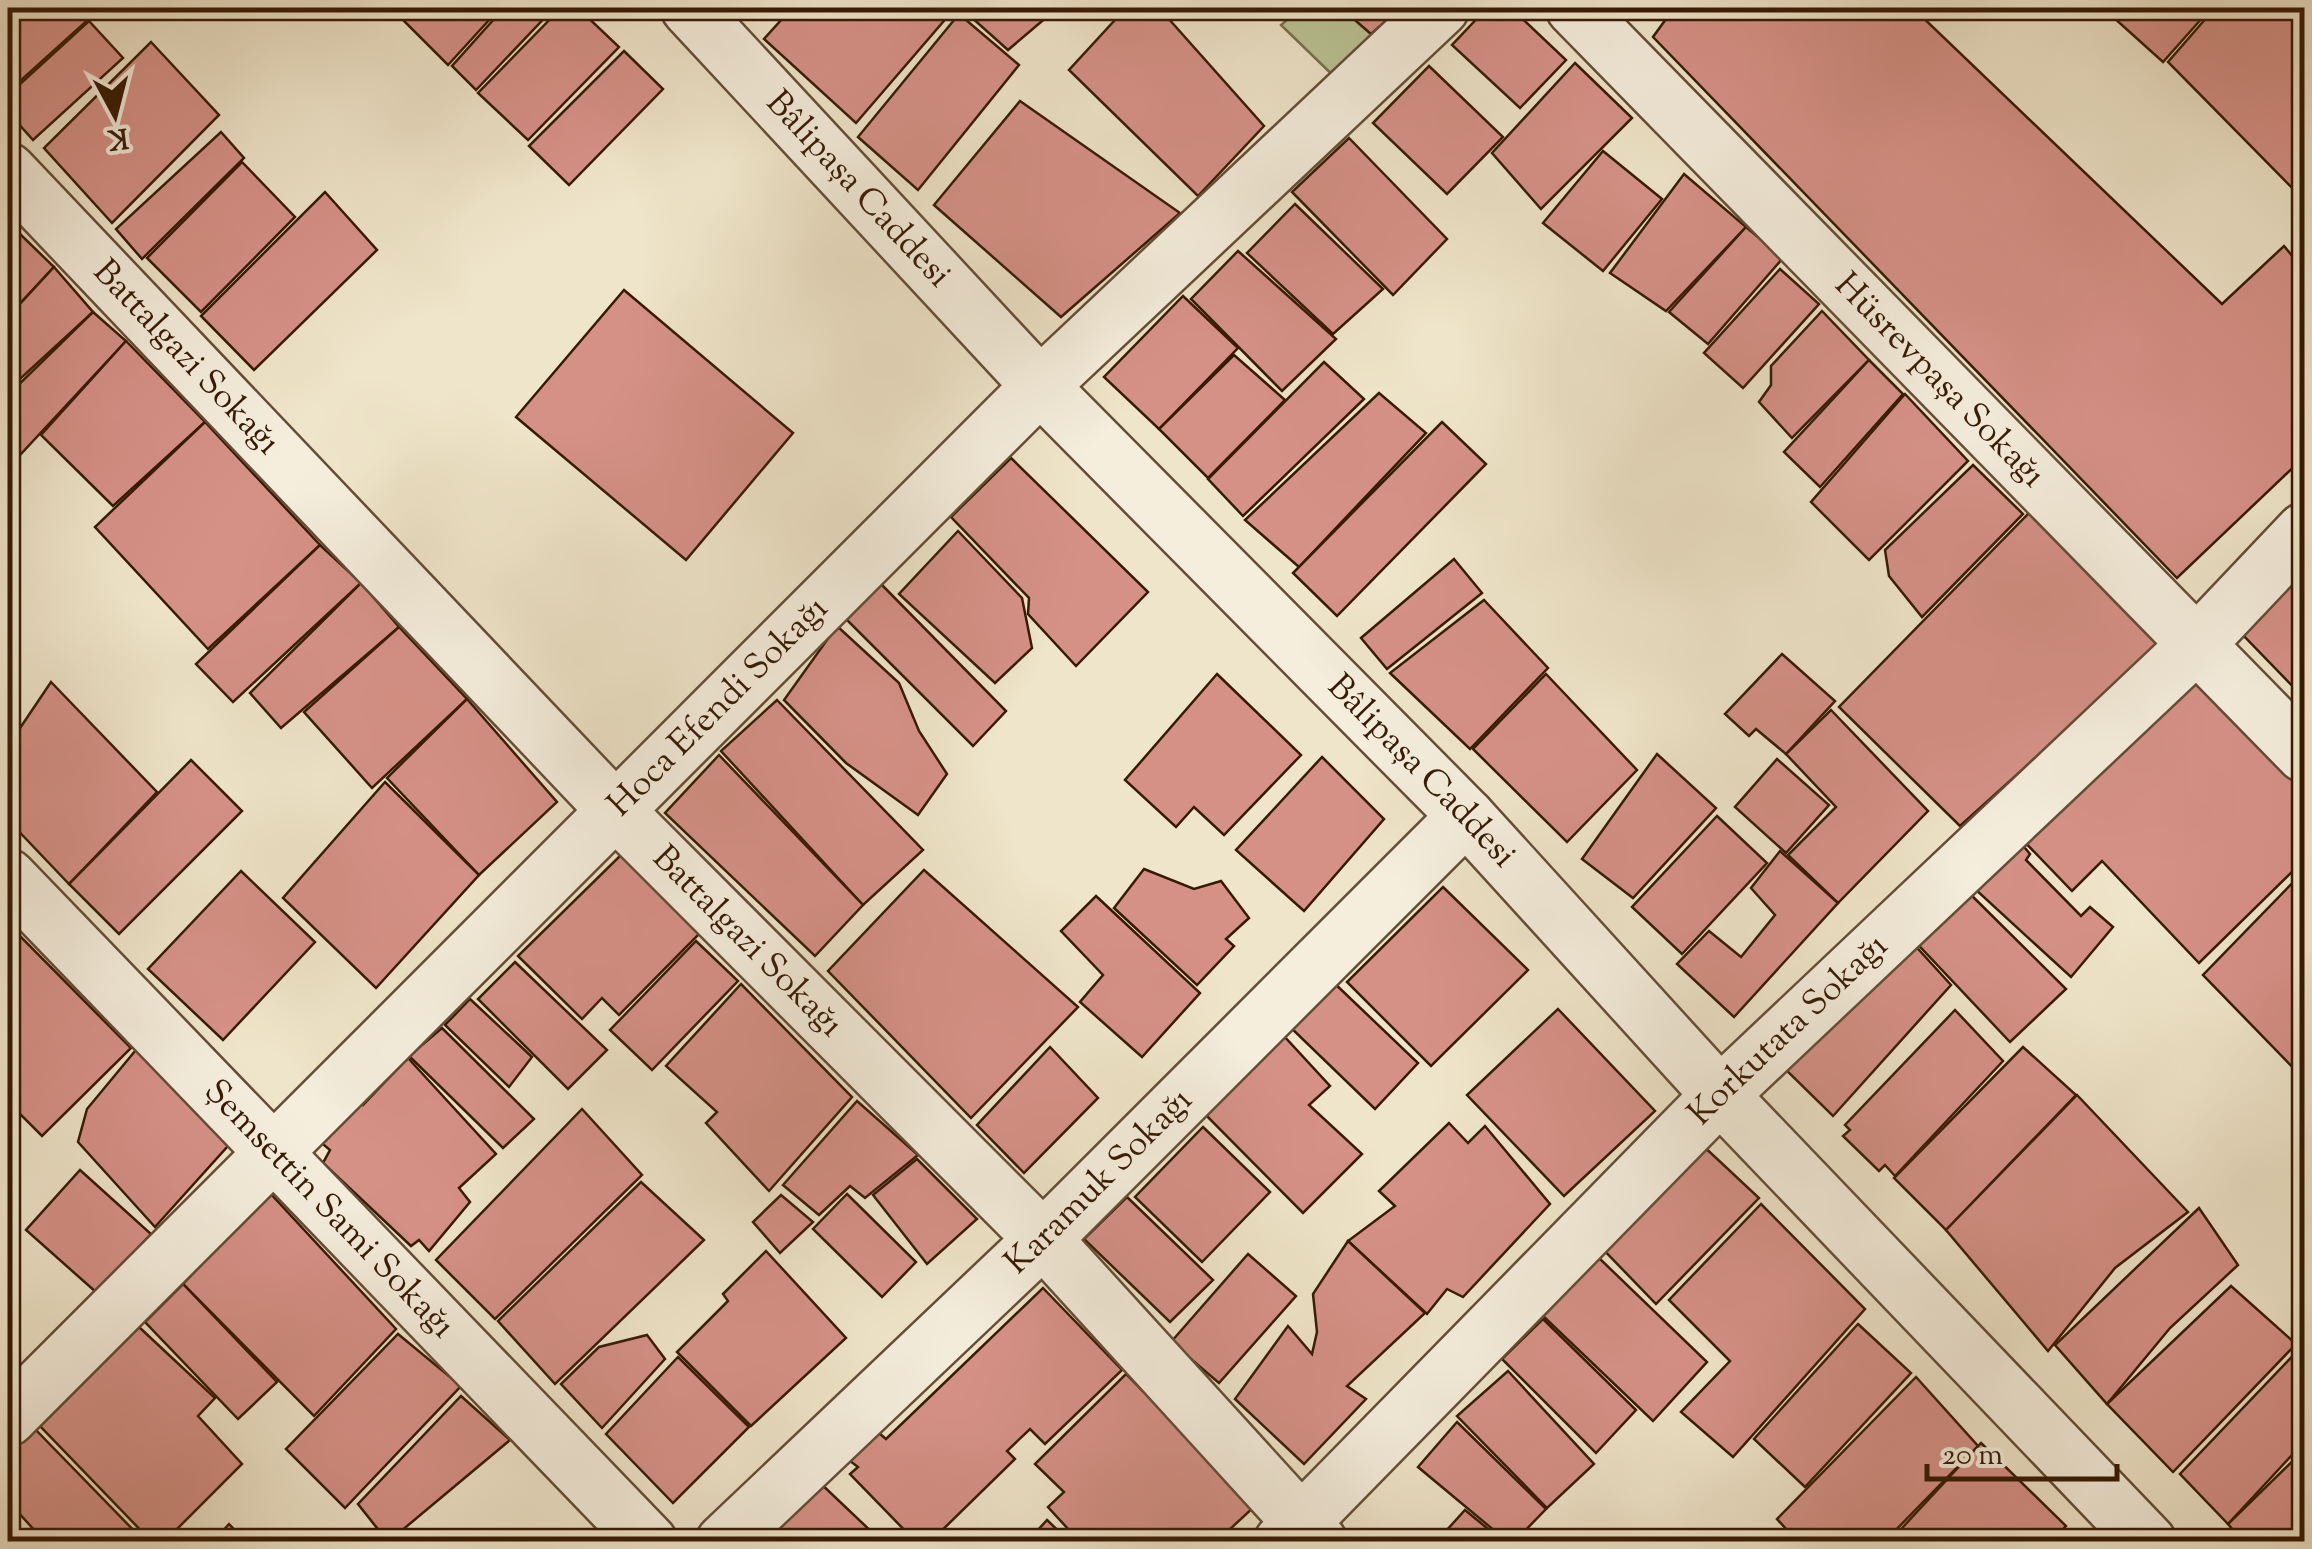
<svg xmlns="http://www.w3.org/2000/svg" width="2312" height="1549" font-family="'Sorts Mill Goudy',serif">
<rect width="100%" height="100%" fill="#efe5ca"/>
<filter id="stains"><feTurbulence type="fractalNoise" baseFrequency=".002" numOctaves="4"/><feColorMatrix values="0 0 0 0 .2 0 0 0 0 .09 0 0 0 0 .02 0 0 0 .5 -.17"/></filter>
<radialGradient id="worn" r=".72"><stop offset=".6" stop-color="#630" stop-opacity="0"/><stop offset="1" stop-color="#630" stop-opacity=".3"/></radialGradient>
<polygon fill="#bac496" stroke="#786f4d" stroke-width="2.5" points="1301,8 1403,8 1346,88 1281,25"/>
<g fill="#d69187" stroke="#361a04" stroke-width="2.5">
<polygon points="8,8 101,8 8,92"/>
<polygon points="391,8 500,8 448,65"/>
<polygon points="504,8 554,8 476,90 452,66"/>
<polygon points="561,8 578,8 619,47 528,140 478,93"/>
<polygon points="792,8 955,8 856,123 764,39"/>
<polygon points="961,8 1052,8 1055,10 1008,50"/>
<polygon points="1126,8 1159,8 1264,126 1198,196 1069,70"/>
<polygon points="1341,8 1401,8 1371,34"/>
<polygon points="1487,8 1511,8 1566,60 1520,108 1452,45"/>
<polygon points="1674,8 1913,8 2222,304 2284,246 2304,270 2304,457 2177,578 1653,37"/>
<polygon points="2103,8 2211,8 2163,62"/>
<polygon points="2215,8 2290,8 2304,21 2304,200 2168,62"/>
<polygon points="959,14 1019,65 918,190 858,137"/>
<polygon points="89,21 123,58 33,140 8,112 8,95"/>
<polygon points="151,42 219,115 112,223 44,148"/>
<polygon points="624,51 663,89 569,185 529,146"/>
<polygon points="1575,63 1632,118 1541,209 1492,153"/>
<polygon points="1429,66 1503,137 1447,194 1373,123"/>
<polygon points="1020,101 1180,213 1061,317 934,205"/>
<polygon points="221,132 244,158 142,259 116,229"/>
<polygon points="1349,138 1447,239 1393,295 1292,192"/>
<polygon points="1603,151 1662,199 1603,271 1543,223"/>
<polygon points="242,162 295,217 201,312 147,258"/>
<polygon points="1684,174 1746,227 1666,311 1610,273"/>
<polygon points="325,192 377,250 254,370 201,316"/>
<polygon points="1295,204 1383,289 1333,334 1247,253"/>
<polygon points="8,222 20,234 8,244"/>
<polygon points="1746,227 1783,258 1708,344 1669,312"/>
<polygon points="20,234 54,267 8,316 8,244"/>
<polygon points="1238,251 1336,339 1282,391 1191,299"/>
<polygon points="54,267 93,312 8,390 8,317"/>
<polygon points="1780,269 1819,304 1743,388 1704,353"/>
<polygon points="624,290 793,433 686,560 516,417"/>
<polygon points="1183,296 1238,348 1159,429 1104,377"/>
<polygon points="1822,311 1869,360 1792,438 1759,402 1771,385 1771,366"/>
<polygon points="93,312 126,341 20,455 8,444 8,395"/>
<polygon points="126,341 205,422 113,506 41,435"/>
<polygon points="1234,355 1285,400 1208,478 1159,429"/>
<polygon points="1869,360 1903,394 1820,487 1784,452"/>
<polygon points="1324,362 1364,399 1243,516 1208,479"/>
<polygon points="1379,393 1426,433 1299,567 1245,520"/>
<polygon points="1905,394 1968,461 1869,560 1811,502"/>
<polygon points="205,422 320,545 208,649 95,527"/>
<polygon points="1442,422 1486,464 1337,616 1293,573"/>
<polygon points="1011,458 1148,592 1076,666 1028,614 1029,598 951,517"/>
<polygon points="1973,465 2023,514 1922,617 1889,576 1885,550"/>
<polygon points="2030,512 2165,641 1960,826 1839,707"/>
<polygon points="958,531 1022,598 1032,648 995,683 899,594"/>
<polygon points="320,545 361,583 233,702 196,664"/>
<polygon points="1454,559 1482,593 1387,669 1361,638"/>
<polygon points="2300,574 2304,578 2304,698 2241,633"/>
<polygon points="361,583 399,627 281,728 250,693"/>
<polygon points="881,584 1006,711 973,746 845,618"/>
<polygon points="1484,600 1548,668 1470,749 1390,673"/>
<polygon points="837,626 899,683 919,731 947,774 918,815 846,763 784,700"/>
<polygon points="399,627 467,699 372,788 304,712"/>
<polygon points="1782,654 1835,701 1786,754 1756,729 1749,736 1725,714"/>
<polygon points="2184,673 2304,787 2304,860 2199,963 2102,861 2072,891 2017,834"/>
<polygon points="1217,674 1301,755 1224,835 1194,807 1176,827 1125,780"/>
<polygon points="1546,674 1637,770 1567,842 1473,749"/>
<polygon points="51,682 157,792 69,884 8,820 8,746"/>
<polygon points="467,699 557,802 479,875 387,778"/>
<polygon points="777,700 923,850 863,905 721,751"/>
<polygon points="1831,710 1928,811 1838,903 1788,855 1836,807 1786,754"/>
<polygon points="1657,754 1716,808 1633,898 1582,859"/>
<polygon points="719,755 863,905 815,956 665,813"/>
<polygon points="1322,757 1384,819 1304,911 1236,850"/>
<polygon points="1777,759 1829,805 1786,853 1735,807"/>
<polygon points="191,760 242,811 119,934 69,884"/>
<polygon points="385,782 479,875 376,988 283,898"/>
<polygon points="1717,816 1767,863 1682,954 1632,907"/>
<polygon points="2020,842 2030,854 2026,860 2081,916 2090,907 2113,927 2071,977 1975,889"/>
<polygon points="1780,851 1838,903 1734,1017 1677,964 1709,931 1741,957 1775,915 1751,888"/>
<polygon points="624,852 704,929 619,1015 602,998 582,1019 518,956"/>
<polygon points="1144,869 1194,889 1221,881 1249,918 1226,939 1234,946 1197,985 1114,908"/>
<polygon points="924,870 1078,1007 971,1118 828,971"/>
<polygon points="241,871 315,942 223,1040 148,969"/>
<polygon points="2304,871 2304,1079 2203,975"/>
<polygon points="1956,880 2066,989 2010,1042 1908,934"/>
<polygon points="1443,887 1528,970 1431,1066 1347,982"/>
<polygon points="1096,896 1200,993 1142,1057 1080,1002 1103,975 1061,931"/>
<polygon points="8,924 131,1048 42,1136 8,1102"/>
<polygon points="1899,928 1951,985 1833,1116 1772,1056"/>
<polygon points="696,941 738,981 652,1070 610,1030"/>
<polygon points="515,962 607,1050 568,1089 478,999"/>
<polygon points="1331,980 1418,1063 1375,1109 1288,1025"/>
<polygon points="741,984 852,1097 769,1191 706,1123 717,1112 666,1066"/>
<polygon points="470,999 532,1057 509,1087 445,1025"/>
<polygon points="1558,1009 1655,1111 1564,1196 1467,1095"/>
<polygon points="1955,1010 2003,1061 1895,1176 1885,1165 1879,1171 1843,1136 1850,1130 1845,1125"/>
<polygon points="1271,1022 1330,1086 1309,1105 1362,1154 1303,1213 1188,1097"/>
<polygon points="442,1028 534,1119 503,1148 409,1056"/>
<polygon points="140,1045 236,1137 155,1227 78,1142 87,1109"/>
<polygon points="1050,1047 1098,1098 1024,1173 977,1125"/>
<polygon points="2023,1047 2076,1095 1946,1230 1894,1178"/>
<polygon points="408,1058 496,1154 459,1188 470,1202 429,1251 419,1240 411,1246 323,1163 330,1150 311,1134 350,1092 363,1105"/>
<polygon points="2077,1095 2188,1212 2115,1268 2048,1351 1946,1230"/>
<polygon points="857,1101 918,1155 865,1198 850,1186 819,1215 783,1185"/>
<polygon points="582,1109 642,1175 495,1319 436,1260"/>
<polygon points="1449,1123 1468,1143 1485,1126 1550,1204 1463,1297 1447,1289 1427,1314 1348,1241 1395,1206 1379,1191"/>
<polygon points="1203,1127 1270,1192 1202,1262 1135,1197"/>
<polygon points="1699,1142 1759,1198 1656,1304 1597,1243"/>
<polygon points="917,1159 977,1219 927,1264 873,1195"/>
<polygon points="80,1170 151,1234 97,1293 26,1230"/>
<polygon points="641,1182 704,1240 555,1384 498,1321"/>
<polygon points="269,1192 396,1329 314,1416 183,1284"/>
<polygon points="847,1194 916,1262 882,1297 813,1229"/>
<polygon points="781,1195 813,1222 780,1253 753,1222"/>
<polygon points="1127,1197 1213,1280 1170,1322 1084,1239"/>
<polygon points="1761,1204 1865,1309 1733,1457 1681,1412 1730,1361 1669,1300"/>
<polygon points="2199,1208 2238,1265 2170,1328 2107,1404 2055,1345"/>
<polygon points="1348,1241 1425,1313 1347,1386 1366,1399 1304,1464 1235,1399 1288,1326 1312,1354 1317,1332 1313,1294"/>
<polygon points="766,1251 846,1338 751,1426 677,1352 728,1301 723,1294"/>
<polygon points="1248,1254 1296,1296 1219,1383 1171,1342"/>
<polygon points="1599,1258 1707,1362 1653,1421 1543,1316"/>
<polygon points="183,1284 277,1382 238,1419 145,1322"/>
<polygon points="2231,1286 2296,1344 2173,1472 2107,1404"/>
<polygon points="1043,1288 1122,1370 1045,1444 1030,1429 1007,1451 1015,1459 930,1542 916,1542 850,1474 858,1467 850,1461 879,1433 886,1439"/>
<polygon points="1543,1319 1636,1410 1596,1453 1502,1359"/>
<polygon points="1858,1324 1911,1373 1805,1487 1754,1439"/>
<polygon points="139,1327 215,1398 198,1416 242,1464 164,1542 152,1542 40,1426"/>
<polygon points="398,1334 461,1386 345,1508 286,1449"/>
<polygon points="647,1335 665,1359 602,1428 561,1384 599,1347"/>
<polygon points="2304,1344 2304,1442 2228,1524 2180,1474"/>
<polygon points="678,1357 749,1427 673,1503 606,1434"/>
<polygon points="1508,1371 1594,1464 1547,1508 1457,1416"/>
<polygon points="1126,1374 1255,1506 1216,1542 1080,1542 1048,1507 1064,1492 1035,1464"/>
<polygon points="1916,1377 1978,1446 1884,1542 1798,1542 1777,1519"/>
<polygon points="461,1396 510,1440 388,1542 358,1504"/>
<polygon points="1457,1422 1546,1509 1514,1542 1508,1542 1418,1467"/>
<polygon points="33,1427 145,1542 45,1542 8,1501 8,1456"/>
<polygon points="1981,1443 2066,1526 2051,1542 1889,1542"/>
<polygon points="2304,1450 2304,1542 2243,1542 2228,1524"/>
<polygon points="817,1480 876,1536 871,1542 763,1542"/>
<polygon points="1465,1510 1504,1542 1436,1542"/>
<polygon points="1047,1520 1070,1542 1027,1542"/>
<polygon points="229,1524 246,1542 213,1542"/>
<polygon points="2066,1530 2077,1542 2055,1542"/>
</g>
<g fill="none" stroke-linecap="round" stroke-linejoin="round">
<defs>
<g id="minor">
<path id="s1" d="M 689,8 L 1040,386 L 1466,816 L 1720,1095 L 2148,1542"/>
<path id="s2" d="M 1574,8 L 2304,754"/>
<path id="s3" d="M 8,171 L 616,811 L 1043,1239 L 1319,1542"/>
<path id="s4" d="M 8,877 L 649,1542"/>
<path id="s5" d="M 8,1418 L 1040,386 L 1441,8"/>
<path id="s6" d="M 724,1542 L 1043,1239 L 1466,816"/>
<path id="s7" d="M 1282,1542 L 1720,1095 L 2197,644 L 2304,531"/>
</g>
</defs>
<use href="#minor" stroke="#644d36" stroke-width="60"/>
<use href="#minor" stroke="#f5eedd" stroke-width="55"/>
</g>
<g text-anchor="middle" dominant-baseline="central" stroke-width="8" stroke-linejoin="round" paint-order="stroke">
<g font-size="35" fill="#361a04" stroke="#f5eedd">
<text stroke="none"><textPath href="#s1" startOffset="248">Bâlipaşa Caddesi</textPath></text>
<text stroke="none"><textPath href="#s3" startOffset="258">Battalgazi Sokağı</textPath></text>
<text stroke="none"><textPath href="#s2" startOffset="522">Hüsrevpaşa Sokağı</textPath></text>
<text stroke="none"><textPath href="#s5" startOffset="1005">Hoca Efendi Sokağı</textPath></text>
<text stroke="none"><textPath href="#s1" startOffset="1058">Bâlipaşa Caddesi</textPath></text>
<text stroke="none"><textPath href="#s3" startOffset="1068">Battalgazi Sokağı</textPath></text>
<text stroke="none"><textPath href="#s7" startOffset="720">Korkutata Sokağı</textPath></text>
<text stroke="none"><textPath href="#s6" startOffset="520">Karamuk Sokağı</textPath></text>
<text stroke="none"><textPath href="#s4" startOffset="462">Şemsettin Sami Sokağı</textPath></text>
</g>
</g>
<rect width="2312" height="1549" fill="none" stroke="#efe5ca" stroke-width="40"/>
<rect x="10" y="10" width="2292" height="1529" fill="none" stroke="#361a04" stroke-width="5"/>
<rect x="20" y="20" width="2272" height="1509" fill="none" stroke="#361a04" stroke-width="2.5"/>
<g transform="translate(115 115) rotate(173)" stroke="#f5eedd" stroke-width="8" paint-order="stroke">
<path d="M0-8L18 38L0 25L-18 38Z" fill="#361a04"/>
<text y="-15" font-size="28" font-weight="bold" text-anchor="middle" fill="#361a04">K</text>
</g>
<path d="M1927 1464v15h190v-15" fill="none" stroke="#361a04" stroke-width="5"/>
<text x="1942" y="1464" font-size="30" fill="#361a04" stroke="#f5eedd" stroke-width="8" paint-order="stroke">20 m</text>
<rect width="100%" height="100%" filter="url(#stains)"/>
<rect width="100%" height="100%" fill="url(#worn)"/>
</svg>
